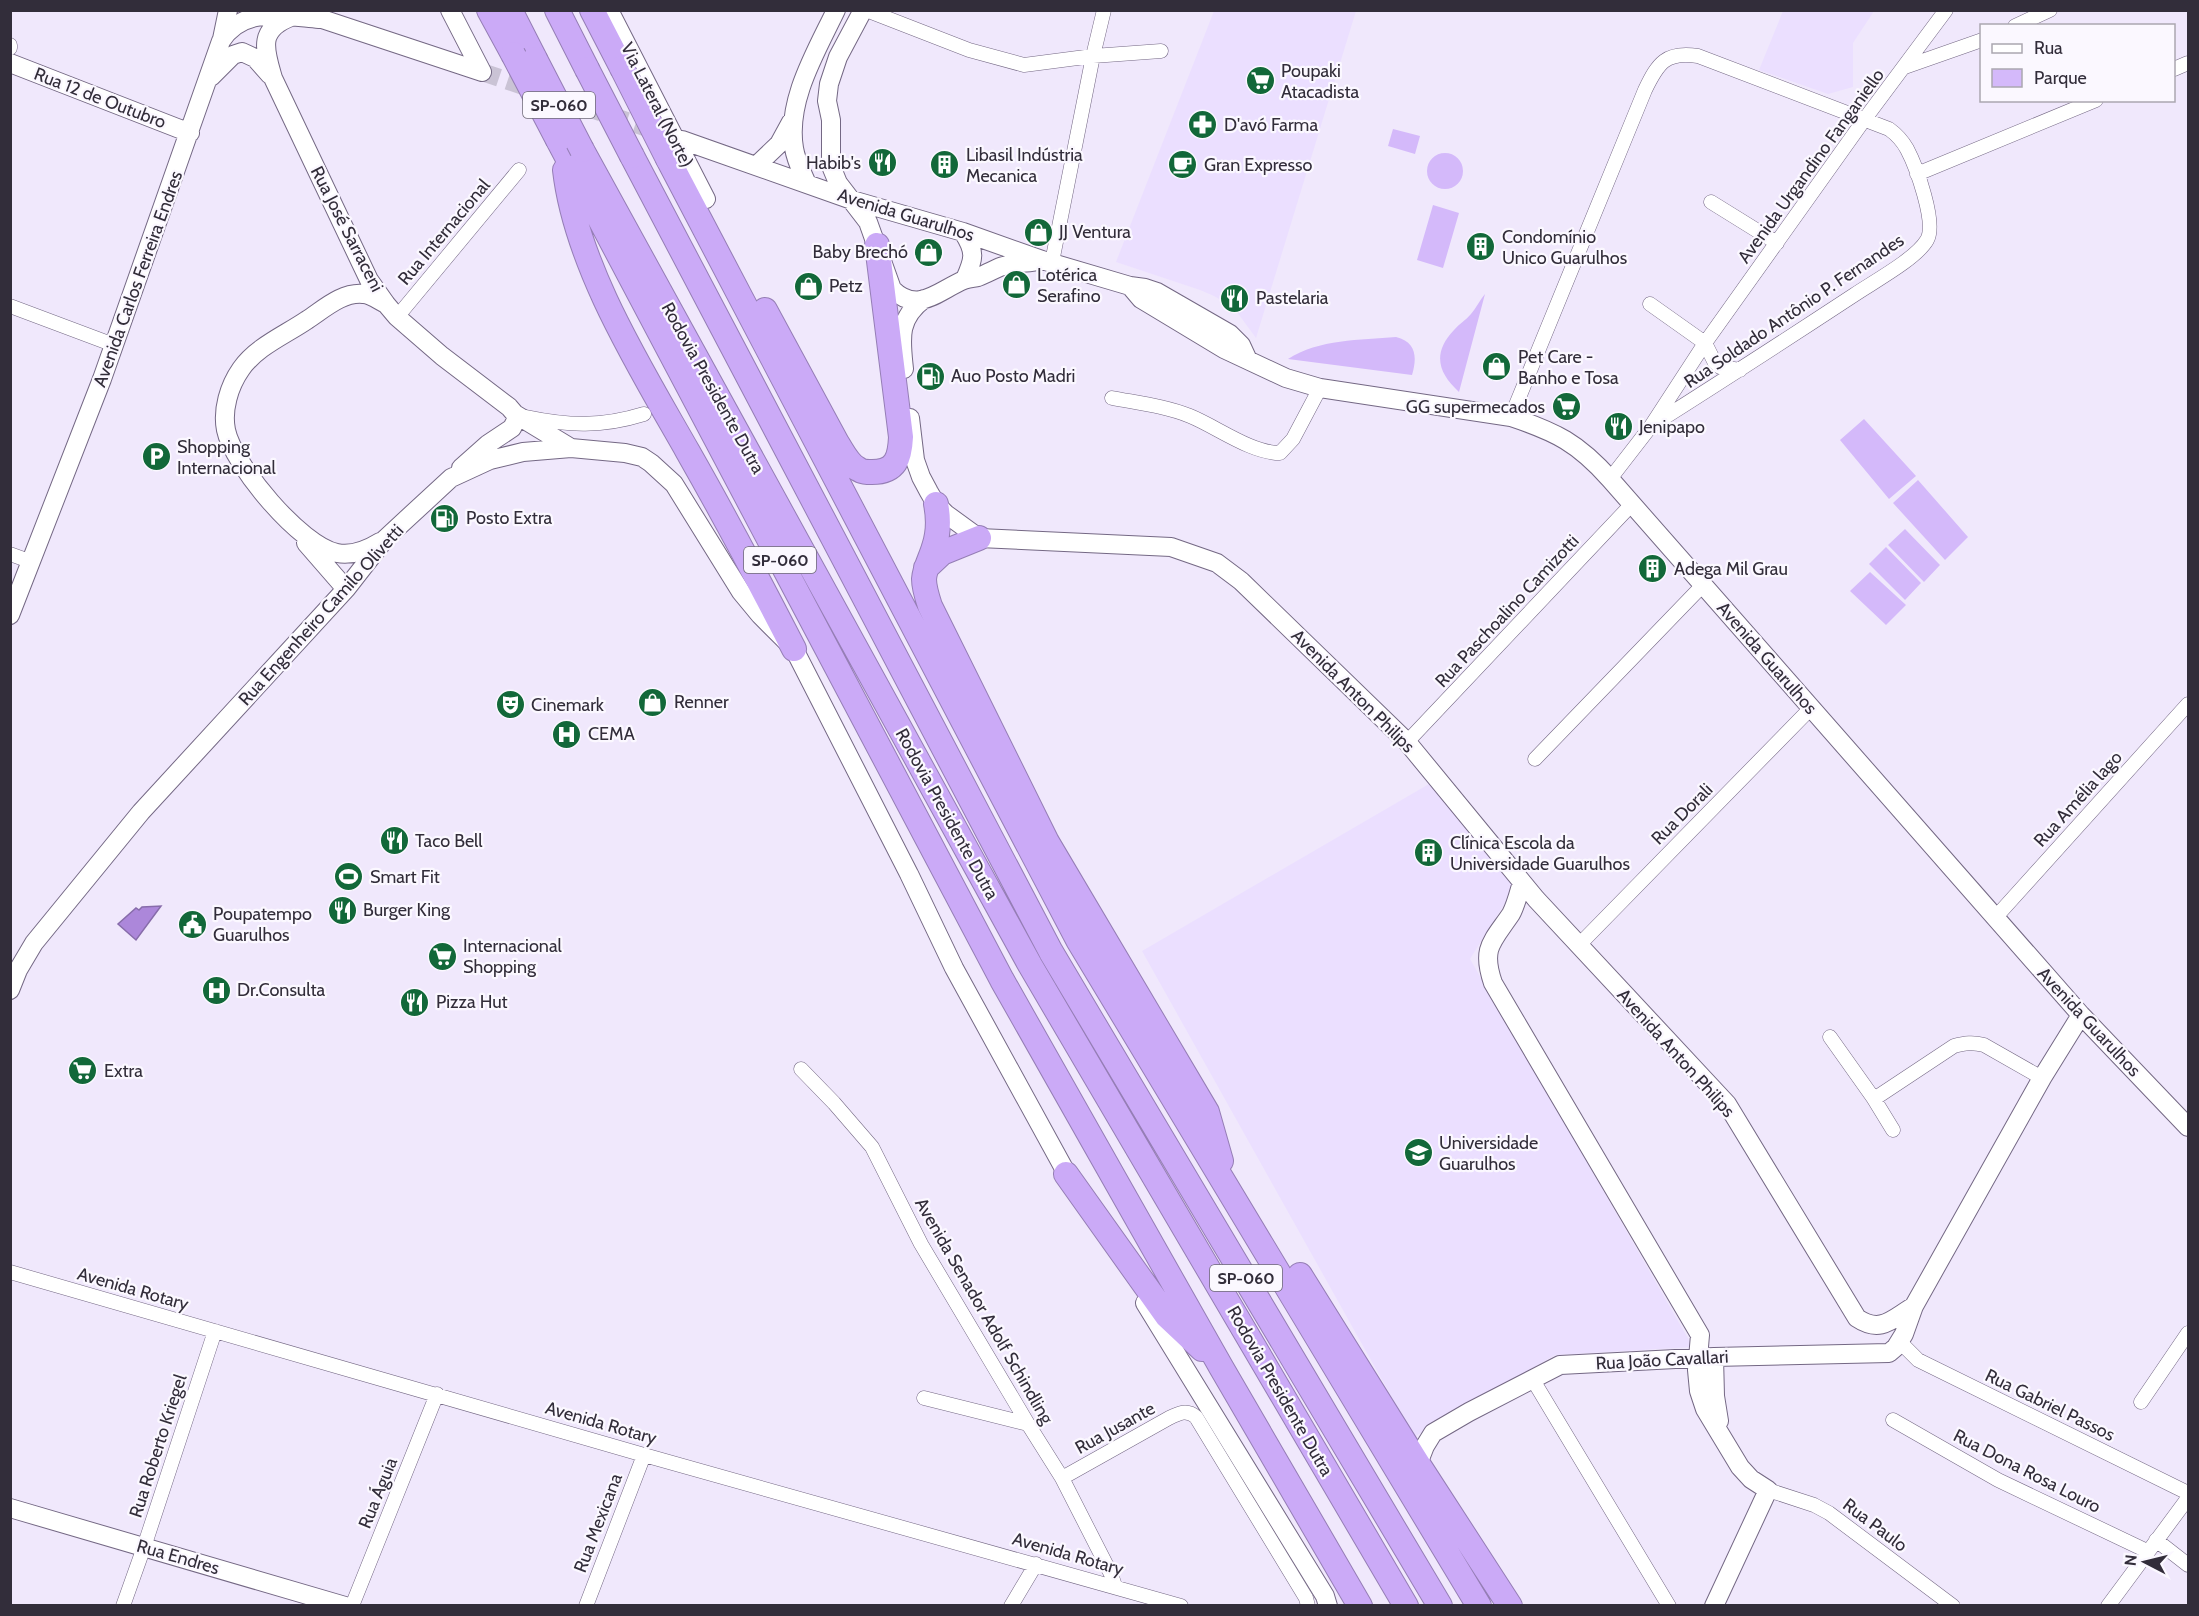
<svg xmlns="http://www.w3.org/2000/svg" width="2199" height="1616" viewBox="0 0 2199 1616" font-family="Cabin,sans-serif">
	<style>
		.built { fill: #ebdfff }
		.green { fill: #d4b9fa }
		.water { fill: #ac87da; stroke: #876caa; stroke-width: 1.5 }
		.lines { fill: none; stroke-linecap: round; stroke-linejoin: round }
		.secondary-tunnel { stroke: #cac3d5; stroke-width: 18; stroke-dasharray: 18 9; stroke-linecap: butt }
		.street-casing { stroke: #746884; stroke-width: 15 }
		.secondary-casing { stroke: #746884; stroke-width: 20 }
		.highway-casing { stroke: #957eb5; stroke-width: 26 }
		.street { stroke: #fff; stroke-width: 14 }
		.secondary { stroke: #fff; stroke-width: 18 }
		.highway { stroke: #cbaaf7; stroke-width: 24 }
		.highway-bridge-casing { stroke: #957eb5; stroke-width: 26; stroke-linecap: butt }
		.highway-bridge { stroke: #cbaaf7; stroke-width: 24 }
		.labels { text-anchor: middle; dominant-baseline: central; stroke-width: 4.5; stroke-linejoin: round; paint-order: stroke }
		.shield { fill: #fbf8ff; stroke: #6e6a75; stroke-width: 1.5 }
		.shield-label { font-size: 16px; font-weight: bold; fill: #322d3a }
		.poi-label { font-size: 18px; fill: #322d3a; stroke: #fbf8ff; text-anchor: start }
		.street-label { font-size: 18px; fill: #322d3a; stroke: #fbf8ff }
	</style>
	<rect width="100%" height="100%" fill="#f0e8fc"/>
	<path class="built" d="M1214,11H1356L1256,338L1234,308L1214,296L1200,290L1116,262Z
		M1783,11H1874L1853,43V87L1828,94L1759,70Z
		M1429,784L1515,887L1470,959L1693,1347L1555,1355L1414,1437L1142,951Z"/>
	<path class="green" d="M1393,129L1420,136L1415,154L1388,146Z
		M1427 171a18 18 0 1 1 36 0a18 18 0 1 1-36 0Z
		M1433,205L1459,213L1443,268L1417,260Z
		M1485,294L1459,392C1438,373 1432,353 1454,330C1459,324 1466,320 1471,314C1476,308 1480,300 1485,294Z
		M1396,337C1417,342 1417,358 1412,375L1288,359C1319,339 1360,340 1396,337Z
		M1864,419L1916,476L1889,499L1840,440Z
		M1918,480L1968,537L1945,560L1893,503Z
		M1905,529L1940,565L1924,582L1888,545Z
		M1886,547L1921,583L1905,600L1869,564Z
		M1870,572L1906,605L1886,625L1850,591Z"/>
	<path class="water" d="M161,906L136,940L118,924L136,908L139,910L142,907Z"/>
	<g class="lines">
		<path class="secondary-tunnel" d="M482,72L659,132"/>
		<defs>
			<path id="street" d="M866,10L969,50L1024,65L1093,56L1161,51
				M2015,26L2050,10
				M10,45V48
				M1905,67L1982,40
				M2174,69L2188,63
				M1917,174L2096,100
				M1711,202L1777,243
				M1052,262L1093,56L1104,10
				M1650,304L1705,343L1714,361L1720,367L1740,370
				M10,306L114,345
				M397,317L519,170
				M1112,398C1138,403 1165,406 1190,416C1217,427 1251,453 1280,453L1293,439L1320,388
				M526,417C569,426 602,427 644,414
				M1511,417L1645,90C1658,63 1666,51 1698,56L1889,129C1896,134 1902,140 1907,149C1916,166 1937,223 1927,240C1916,259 1873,282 1854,295C1787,339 1719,383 1651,426
				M1610,479L1651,426L1705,343L1864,120L1946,10
				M10,554L32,562
				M1407,742L1632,504
				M1535,759L1703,585
				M1995,918L2188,704
				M1578,946L1811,708
				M1830,1037L1874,1099L1954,1046C1965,1043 1973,1042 1984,1045L2042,1078
				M801,1069L834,1103L872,1147L921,1244L1028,1424L1062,1478L1111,1574L1115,1586
				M1874,1099L1893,1130
				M10,1272L644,1455L1181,1606
				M1900,1342L1918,1360L2188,1493
				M1533,1380L1669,1606
				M924,1398L1028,1424
				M2141,1402L2188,1333
				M1893,1420L1998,1480L2147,1551
				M1062,1478L1169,1418C1179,1413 1187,1409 1196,1417L1306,1598L1308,1606
				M1768,1490L1814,1505L1829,1513L1953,1606
				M2156,1540L2188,1565
				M123,1606L144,1547L215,1331
				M352,1606L437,1394
				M586,1606L644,1455
				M1011,1606L1036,1564
				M2108,1606L2188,1498"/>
			<path id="secondary" d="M450,10L482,72
				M609,10L706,199
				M863,10L838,57L829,84L827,101L831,120V166L838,183L868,222L892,289C918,315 939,290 964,280C969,278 974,278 978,277C986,274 993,270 1000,267C1012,263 1025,263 1038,261
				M310,15L482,72
				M291,17C257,30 265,50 273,78L369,280L386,304L397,317L442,356L509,407L515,414L571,448
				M222,39L228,10
				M10,63L190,133
				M211,77L233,55L242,52L255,58L270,75
				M682,140L852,200L963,232L1042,260L1130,286L1145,288L1157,292L1230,334L1241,345L1247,358
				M756,166L779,144L791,122
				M807,184C802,172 796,161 794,148C786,101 816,52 836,10
				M963,232C976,252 974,259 965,279
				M1130,286L1141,299L1151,305L1224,349L1286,378L1320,388L1511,417C1556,432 1578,443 1610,479L2081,1015L2188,1127
				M904,369C901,340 897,319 924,299
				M910,418L915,460L921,477L929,492L936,504L946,514L979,538L1171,547L1217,563L1241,581L1407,742L1536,899L1727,1104L1857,1318C1881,1334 1892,1319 1914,1306
				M461,468L488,444L512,428L516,420L515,414
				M380,542C367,550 352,556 337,553C301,546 233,465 226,430C222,410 229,386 241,369C256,347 285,335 307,320C324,309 342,292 363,294C370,294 378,300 384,303
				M306,543L346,589
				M10,615L102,379L221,41C243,6 284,16 319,19
				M1522,882C1519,892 1516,905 1511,914C1492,942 1481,948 1493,983L1700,1335L1697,1370L1699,1391L1705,1409L1740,1467L1751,1479L1768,1490L1714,1606
				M10,990L18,970L34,943L141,812L346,589L385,539L451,478L490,460L523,452L571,448L625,453L642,457L651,463L674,484L741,592L760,615L794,649L909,874L954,968L1073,1185
				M1145,1303L1325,1596L1328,1606
				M1714,1357L1715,1396L1719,1421
				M1418,1464L1425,1446L1433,1433L1469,1412L1560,1365L1714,1357L1889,1353L1896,1347L1904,1334L1914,1306L2042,1078L2081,1015
				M10,1508L345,1606"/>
			<path id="highway" d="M489,10L513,54
				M510,10L535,59
				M557,10L587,69
				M592,10L622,68
				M558,140L1002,980L1221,1367L1360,1606
				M582,150L1030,965L1406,1606
				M632,156L1051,952L1440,1606
				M668,159L1078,940L1479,1606
				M565,170C576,266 641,369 688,452C725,517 760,583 794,649
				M765,310L837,443C843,452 848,464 858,469C862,472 867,472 872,472C896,472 900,458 901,437L877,245
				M936,504C939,519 939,532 934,547C931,558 925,567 924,579C924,588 927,597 930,606L1047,842L1207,1112L1221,1161
				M926,568L942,553L979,538
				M1066,1174L1167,1316L1202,1349
				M1300,1275L1418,1464L1510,1606"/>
		</defs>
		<use href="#street" class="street-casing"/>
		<use href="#secondary" class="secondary-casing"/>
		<use href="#highway" class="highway-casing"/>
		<use href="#street" class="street"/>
		<use href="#secondary" class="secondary"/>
		<use href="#highway" class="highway"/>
		<defs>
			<path id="highway-bridge" d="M513,54L558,140
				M535,59L582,150
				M622,68L668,159
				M587,69L632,156"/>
		</defs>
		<use href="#highway-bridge" class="highway-bridge-casing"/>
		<use href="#highway-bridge" class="highway-bridge"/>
	</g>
	<defs>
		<symbol id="supermarket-disc" viewBox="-11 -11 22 22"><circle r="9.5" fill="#126839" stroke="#fbf8ff"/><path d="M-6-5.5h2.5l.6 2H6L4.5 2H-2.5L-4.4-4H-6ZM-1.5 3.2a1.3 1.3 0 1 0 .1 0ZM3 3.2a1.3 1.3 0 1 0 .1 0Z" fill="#fff"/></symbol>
		<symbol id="pharmacy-disc" viewBox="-11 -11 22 22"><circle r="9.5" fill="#126839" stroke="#fbf8ff"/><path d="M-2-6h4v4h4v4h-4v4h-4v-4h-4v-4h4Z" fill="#fff"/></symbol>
		<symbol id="restaurant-disc" viewBox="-11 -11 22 22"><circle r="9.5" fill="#126839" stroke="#fbf8ff"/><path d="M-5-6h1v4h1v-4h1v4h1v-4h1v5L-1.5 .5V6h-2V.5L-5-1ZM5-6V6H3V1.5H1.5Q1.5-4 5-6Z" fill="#fff"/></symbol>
		<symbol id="building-disc" viewBox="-11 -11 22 22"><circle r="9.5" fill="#126839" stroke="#fbf8ff"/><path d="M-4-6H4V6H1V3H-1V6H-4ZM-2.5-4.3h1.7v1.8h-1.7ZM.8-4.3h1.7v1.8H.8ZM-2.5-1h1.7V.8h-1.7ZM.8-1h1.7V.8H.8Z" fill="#fff"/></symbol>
		<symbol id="cafe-disc" viewBox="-11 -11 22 22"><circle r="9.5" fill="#126839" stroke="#fbf8ff"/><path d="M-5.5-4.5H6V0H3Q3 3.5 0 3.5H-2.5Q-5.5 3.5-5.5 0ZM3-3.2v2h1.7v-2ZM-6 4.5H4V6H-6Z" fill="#fff"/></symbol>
		<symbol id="shop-disc" viewBox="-11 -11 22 22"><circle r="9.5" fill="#126839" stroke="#fbf8ff"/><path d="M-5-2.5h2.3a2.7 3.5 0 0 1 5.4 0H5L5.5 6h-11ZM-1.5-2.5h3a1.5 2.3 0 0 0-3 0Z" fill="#fff"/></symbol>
		<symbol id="fuel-disc" viewBox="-11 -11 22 22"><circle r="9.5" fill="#126839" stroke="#fbf8ff"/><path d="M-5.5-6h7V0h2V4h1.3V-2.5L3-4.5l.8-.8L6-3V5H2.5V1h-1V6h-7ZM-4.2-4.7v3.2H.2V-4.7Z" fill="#fff"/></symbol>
		<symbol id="parking-disc" viewBox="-11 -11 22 22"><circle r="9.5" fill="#126839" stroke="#fbf8ff"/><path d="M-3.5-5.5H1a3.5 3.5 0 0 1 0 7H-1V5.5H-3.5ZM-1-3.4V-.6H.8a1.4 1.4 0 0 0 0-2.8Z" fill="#fff"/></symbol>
		<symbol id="theatre-disc" viewBox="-11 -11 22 22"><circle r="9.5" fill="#126839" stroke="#fbf8ff"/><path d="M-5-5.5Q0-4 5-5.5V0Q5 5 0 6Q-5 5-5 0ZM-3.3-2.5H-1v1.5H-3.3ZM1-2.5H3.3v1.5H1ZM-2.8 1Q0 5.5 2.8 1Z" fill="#fff"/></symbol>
		<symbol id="hospital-disc" viewBox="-11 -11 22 22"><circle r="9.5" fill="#126839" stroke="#fbf8ff"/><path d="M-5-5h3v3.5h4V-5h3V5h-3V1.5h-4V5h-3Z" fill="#fff"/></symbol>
		<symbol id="stadium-disc" viewBox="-11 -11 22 22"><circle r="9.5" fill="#126839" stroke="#fbf8ff"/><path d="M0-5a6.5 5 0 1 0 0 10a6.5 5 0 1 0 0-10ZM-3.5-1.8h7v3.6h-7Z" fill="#fff"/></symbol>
		<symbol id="civic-disc" viewBox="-11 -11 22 22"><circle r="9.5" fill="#126839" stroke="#fbf8ff"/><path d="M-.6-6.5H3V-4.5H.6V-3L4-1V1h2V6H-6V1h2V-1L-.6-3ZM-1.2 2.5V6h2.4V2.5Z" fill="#fff"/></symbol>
		<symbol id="university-disc" viewBox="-11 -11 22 22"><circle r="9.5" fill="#126839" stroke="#fbf8ff"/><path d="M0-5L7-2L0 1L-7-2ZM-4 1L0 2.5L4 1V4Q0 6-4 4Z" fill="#fff"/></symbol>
	</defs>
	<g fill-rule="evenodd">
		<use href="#supermarket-disc" x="1244" y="64" width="33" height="33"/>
		<use href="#pharmacy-disc" x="1186" y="108" width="33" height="33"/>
		<use href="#restaurant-disc" x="866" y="146" width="33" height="33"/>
		<use href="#building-disc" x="928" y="148" width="33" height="33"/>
		<use href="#cafe-disc" x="1166" y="148" width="33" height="33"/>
		<use href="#shop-disc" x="1022" y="216" width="33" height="33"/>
		<use href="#building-disc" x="1464" y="230" width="33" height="33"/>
		<use href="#shop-disc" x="912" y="236" width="33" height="33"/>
		<use href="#shop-disc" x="1000" y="268" width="33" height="33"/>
		<use href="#shop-disc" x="792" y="270" width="33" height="33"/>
		<use href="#restaurant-disc" x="1218" y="282" width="33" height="33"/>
		<use href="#shop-disc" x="1480" y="350" width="33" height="33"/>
		<use href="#fuel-disc" x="914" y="360" width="33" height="33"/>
		<use href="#supermarket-disc" x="1550" y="390" width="33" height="33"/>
		<use href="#restaurant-disc" x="1602" y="410" width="33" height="33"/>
		<use href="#parking-disc" x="140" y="440" width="33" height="33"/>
		<use href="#fuel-disc" x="428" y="502" width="33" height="33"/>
		<use href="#building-disc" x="1636" y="552" width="33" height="33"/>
		<use href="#shop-disc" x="636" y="686" width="33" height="33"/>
		<use href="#theatre-disc" x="494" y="688" width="33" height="33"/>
		<use href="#hospital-disc" x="550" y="718" width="33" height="33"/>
		<use href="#restaurant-disc" x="378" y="824" width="33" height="33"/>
		<use href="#building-disc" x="1412" y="836" width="33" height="33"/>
		<use href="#stadium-disc" x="332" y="860" width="33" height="33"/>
		<use href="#restaurant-disc" x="326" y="894" width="33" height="33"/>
		<use href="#civic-disc" x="176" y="908" width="33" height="33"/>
		<use href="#supermarket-disc" x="426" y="940" width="33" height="33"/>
		<use href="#hospital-disc" x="200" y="974" width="33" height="33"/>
		<use href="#restaurant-disc" x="398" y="986" width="33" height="33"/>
		<use href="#supermarket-disc" x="66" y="1054" width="33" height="33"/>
		<use href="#university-disc" x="1402" y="1136" width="33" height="33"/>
	</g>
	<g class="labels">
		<g class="shield">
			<rect x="523" y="92" width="72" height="26" rx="4.5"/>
			<rect x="744" y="547" width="72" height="26" rx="4.5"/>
			<rect x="1210" y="1265" width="72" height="26" rx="4.5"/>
		</g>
		<g class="shield-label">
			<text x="559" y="105">SP-060</text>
			<text x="780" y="560">SP-060</text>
			<text x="1246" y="1278">SP-060</text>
		</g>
		<g class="poi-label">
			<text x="1281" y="71">Poupaki<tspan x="1281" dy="21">Atacadista</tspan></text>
			<text x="1224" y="125">D'avó Farma</text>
			<text x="966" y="155">Libasil Indústria<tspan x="966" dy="21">Mecanica</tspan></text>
			<text x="861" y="163" text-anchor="end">Habib's</text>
			<text x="1204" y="165">Gran Expresso</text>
			<text x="1059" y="232">JJ Ventura</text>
			<text x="1502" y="237">Condomínio<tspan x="1502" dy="21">Unico Guarulhos</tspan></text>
			<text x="908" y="252" text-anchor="end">Baby Brechó</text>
			<text x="1037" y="275">Lotérica<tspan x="1037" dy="21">Serafino</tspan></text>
			<text x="829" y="286">Petz</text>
			<text x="1256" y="298">Pastelaria</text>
			<text x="1518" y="357">Pet Care -<tspan x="1518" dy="21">Banho e Tosa</tspan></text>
			<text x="951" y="376">Auo Posto Madri</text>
			<text x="1545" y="407" text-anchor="end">GG supermecados</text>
			<text x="1639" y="427">Jenipapo</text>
			<text x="177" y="447">Shopping<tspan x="177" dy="21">Internacional</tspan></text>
			<text x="466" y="518">Posto Extra</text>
			<text x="1674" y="569">Adega Mil Grau</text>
			<text x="674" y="702">Renner</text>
			<text x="531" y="705">Cinemark</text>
			<text x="588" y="734">CEMA</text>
			<text x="415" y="841">Taco Bell</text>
			<text x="1450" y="843">Clínica Escola da<tspan x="1450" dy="21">Universidade Guarulhos</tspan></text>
			<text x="370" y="877">Smart Fit</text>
			<text x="363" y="910">Burger King</text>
			<text x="213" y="914">Poupatempo<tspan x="213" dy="21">Guarulhos</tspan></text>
			<text x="463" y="946">Internacional<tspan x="463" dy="21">Shopping</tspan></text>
			<text x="237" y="990">Dr.Consulta</text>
			<text x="436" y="1002">Pizza Hut</text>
			<text x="104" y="1071">Extra</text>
			<text x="1439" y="1143">Universidade<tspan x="1439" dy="21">Guarulhos</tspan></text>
		</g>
		<g class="street-label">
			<text transform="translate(100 98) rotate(21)">Rua 12 de Outubro</text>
			<text transform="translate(657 105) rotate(63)">Via Lateral (Norte)</text>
			<text transform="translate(1811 166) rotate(-54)">Avenida Urgandino Fanganiello</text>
			<text transform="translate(906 215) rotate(17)">Avenida Guarulhos</text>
			<text transform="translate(347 229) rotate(63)">Rua José Sarraceni</text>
			<text transform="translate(444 232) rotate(-50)">Rua Internacional</text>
			<text transform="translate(138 279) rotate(-70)">Avenida Carlos Ferreira Endres</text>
			<text transform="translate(1794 311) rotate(-34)">Rua Soldado Antônio P. Fernandes</text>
			<text transform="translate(713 388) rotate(61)">Rodovia Presidente Dutra</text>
			<text transform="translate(1507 611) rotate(-47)">Rua Paschoalino Camizotti</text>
			<text transform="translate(321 615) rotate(-48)">Rua Engenheiro Camilo Olivetti</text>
			<text transform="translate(1767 658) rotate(49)">Avenida Guarulhos</text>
			<text transform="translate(1353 691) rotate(45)">Avenida Anton Philips</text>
			<text transform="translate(2078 799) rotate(-48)">Rua Amélia lago</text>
			<text transform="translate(947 814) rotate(61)">Rodovia Presidente Dutra</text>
			<text transform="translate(1682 814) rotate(-45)">Rua Dorali</text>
			<text transform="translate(2089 1022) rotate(47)">Avenida Guarulhos</text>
			<text transform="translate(1676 1053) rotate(48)">Avenida Anton Philips</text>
			<text transform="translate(133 1289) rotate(16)">Avenida Rotary</text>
			<text transform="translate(984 1311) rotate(60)">Avenida Senador Adolf Schindling</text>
			<text transform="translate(1662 1360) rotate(-3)">Rua João Cavallari</text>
			<text transform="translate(1280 1391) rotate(60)">Rodovia Presidente Dutra</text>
			<text transform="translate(2050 1405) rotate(26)">Rua Gabriel Passos</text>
			<text transform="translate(601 1423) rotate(16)">Avenida Rotary</text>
			<text transform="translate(1115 1428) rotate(-29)">Rua Jusante</text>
			<text transform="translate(158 1446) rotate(-72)">Rua Roberto Kriegel</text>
			<text transform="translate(2027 1471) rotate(27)">Rua Dona Rosa Louro</text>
			<text transform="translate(378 1493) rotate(-68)">Rua Águia</text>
			<text transform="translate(598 1523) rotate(-69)">Rua Mexicana</text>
			<text transform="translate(1875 1525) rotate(37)">Rua Paulo</text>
			<text transform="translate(1068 1554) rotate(16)">Avenida Rotary</text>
			<text transform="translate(178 1557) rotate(16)">Rua Endres</text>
		</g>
	</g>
	<rect width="2199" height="1616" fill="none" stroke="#322d3a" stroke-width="24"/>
	<rect x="1980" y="24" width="195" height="78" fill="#fbf8ff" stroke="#aba7b0" stroke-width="1.5"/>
	<rect x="1992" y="44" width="30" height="9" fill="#ffffff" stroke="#aba7b0" stroke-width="1.5"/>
	<text x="2034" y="54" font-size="18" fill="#322d3a">Rua</text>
	<rect x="1992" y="69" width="30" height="18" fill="#d4b9fa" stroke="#aba7b0" stroke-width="1.5"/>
	<text x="2034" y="84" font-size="18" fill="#322d3a">Parque</text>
	<g transform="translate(2145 1562) rotate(277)" stroke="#fbf8ff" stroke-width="4.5" paint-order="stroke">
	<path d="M0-4.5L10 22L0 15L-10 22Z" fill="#322d3a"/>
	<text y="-9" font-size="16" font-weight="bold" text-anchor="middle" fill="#322d3a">N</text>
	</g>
</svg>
